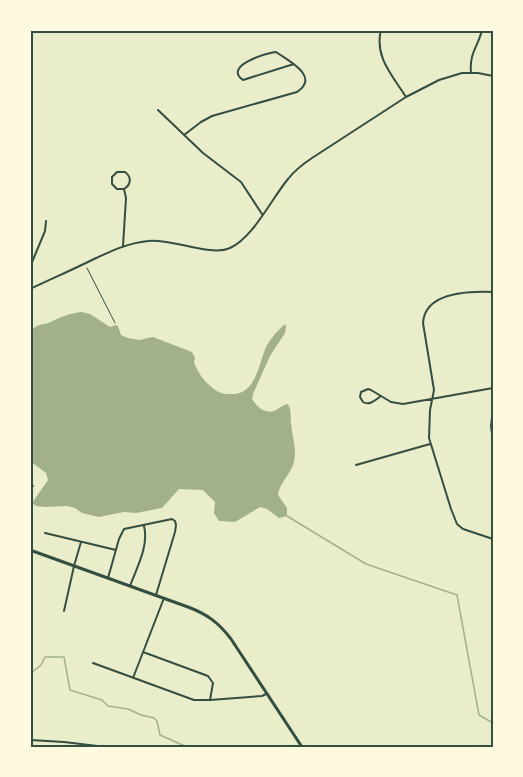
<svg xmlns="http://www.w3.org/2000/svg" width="523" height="777" viewBox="0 0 523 777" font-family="Cabin,sans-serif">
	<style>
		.water { fill: #a3b18a }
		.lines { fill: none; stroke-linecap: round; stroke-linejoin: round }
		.stream { stroke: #a3b18a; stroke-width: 1.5 }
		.path { stroke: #344e41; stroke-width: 1 }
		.minor { stroke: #344e41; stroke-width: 2 }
		.tertiary { stroke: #344e41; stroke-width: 2 }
		.primary { stroke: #344e41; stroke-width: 3 }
		.neatline { fill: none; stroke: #344e41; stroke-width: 2 }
	</style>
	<rect width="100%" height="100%" fill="#e9edc9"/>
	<path class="water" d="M82,312L90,314L110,327L116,325L118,326L121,335L128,338L139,340L153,337L192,352L195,358L194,362C198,374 206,384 217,391C223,395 228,394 235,394C257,392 259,361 267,345C272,337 278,330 285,324L286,327L285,333L270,356L253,394L252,399C256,406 264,414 274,411C279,409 281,405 288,404C292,411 290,416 291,423C292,437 298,451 293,465C289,476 279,484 278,495L287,508V516L279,518L267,509L260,507L235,522L219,521L214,513L215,502L203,490L179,489L162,508L136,513L124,512L99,517L82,513L75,508L67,506L45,507L36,506L32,503L48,480L46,473L30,461V338C31,333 31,332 34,328C38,324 43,325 48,323C60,318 69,313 82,312Z"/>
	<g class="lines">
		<path class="stream" d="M30,505L32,503
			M287,516L366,564L457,595L479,715L493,723
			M30,674L41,665L45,657H64L70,690L102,700L108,706L128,709L141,715L154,718L157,721L160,735L187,747"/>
		<path class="path" d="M87,268L115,323"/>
		<path class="minor" d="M381,30C374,57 393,76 406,97
			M471,73C469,53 478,47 482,30
			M158,110L203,153L241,182L262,214
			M184,135L201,122L212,116L297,92C319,77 292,63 279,54L276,52C266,53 223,66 243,80L294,64
			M123,246L126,198L124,189C131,185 132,177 125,172H117L112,177V184L117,189H124
			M30,267L45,231L46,221
			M493,292C469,291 425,292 423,323L434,390L430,410L429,438L451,509L457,524L463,529L493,539
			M381,396C375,400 370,406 363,402L360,397L361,392L368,389L371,390L391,402L403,404L493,388
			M493,408L491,426L493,442
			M356,465L430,444
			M30,487L33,486
			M45,533L116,550
			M108,578L119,539L124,529L172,519L175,521L176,525L175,532L156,595
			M130,586C137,567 149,546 144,526
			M64,611L74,566L81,542
			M143,652L208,676L213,683L210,700
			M93,663L194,700H210L262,696L266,694
			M133,678L164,598"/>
		<path class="tertiary" d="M30,289C51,279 72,270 92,260C111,251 128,243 148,241C172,238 210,257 230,248C253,238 272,198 288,179C295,170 303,164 312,158L406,97L439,80L462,73H478L493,76
			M30,740L64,742L106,747"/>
		<path class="primary" d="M30,550L188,607C207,614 219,623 231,639L302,747"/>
	</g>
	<rect width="523" height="777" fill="none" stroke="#fefae0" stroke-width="63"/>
	<rect x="32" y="32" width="460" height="714" class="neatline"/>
</svg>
